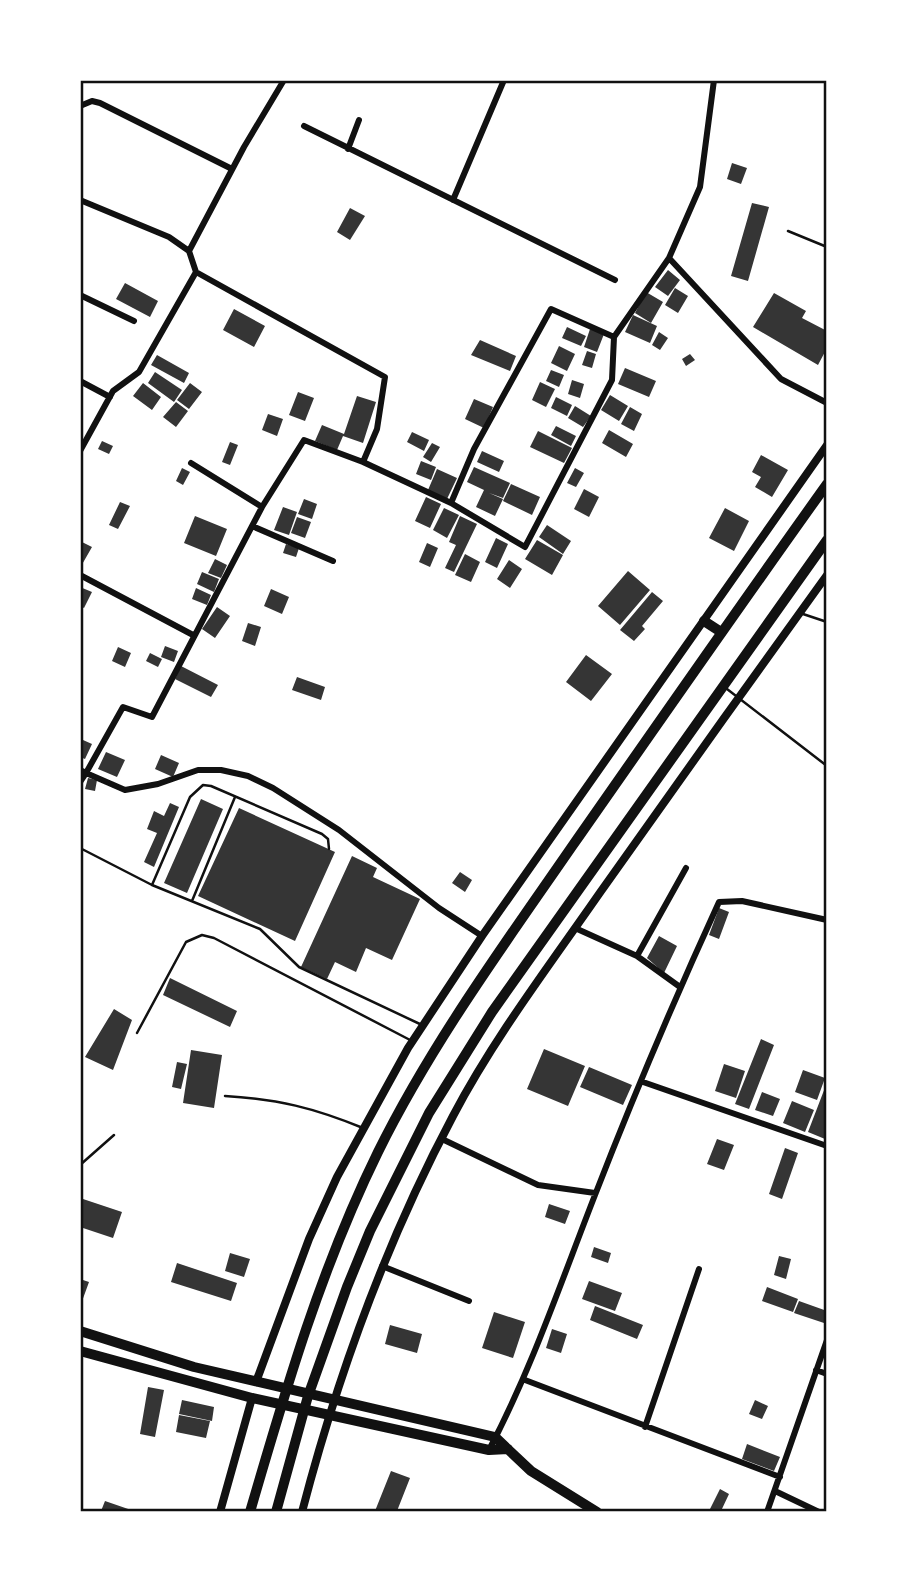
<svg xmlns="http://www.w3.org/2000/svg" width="907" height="1592" viewBox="0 0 907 1592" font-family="Commissioner,sans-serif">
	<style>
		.building { fill: #353535 }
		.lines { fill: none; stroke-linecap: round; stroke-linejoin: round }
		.service { stroke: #111; stroke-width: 2.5 }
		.minor { stroke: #111; stroke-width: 6 }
		.tertiary { stroke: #111; stroke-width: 8 }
		.primary { stroke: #111; stroke-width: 10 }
		.trunk { stroke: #111; stroke-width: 10 }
		.neatline { fill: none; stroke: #111; stroke-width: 2.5 }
	</style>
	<rect width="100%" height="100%" fill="#fff"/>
	<path class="building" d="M732,163L747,168L741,184L727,179Z
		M752,203L769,207L748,281L731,276Z
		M350,208L365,216L350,240L337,232Z
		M668,270L680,280L668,296L655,287Z
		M125,283L158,301L150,317L116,299Z
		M675,288L688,296L678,313L665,305Z
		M646,292L663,302L651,323L635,313Z
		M774,293L806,311L802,318L827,331V348L818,365L753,327Z
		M234,309L265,326L254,347L223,330Z
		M633,315L657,326L650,343L625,332Z
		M567,327L586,336L581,346L562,338Z
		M590,329L604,334L597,352L584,347Z
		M659,332L668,338L660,350L652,345Z
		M480,340L516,356L510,371L471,355Z
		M559,346L575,354L567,371L551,363Z
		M587,351L596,354L592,368L582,365Z
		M690,354L695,360L686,366L682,359Z
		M157,355L189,373L184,383L151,365Z
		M625,368L656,381L649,397L618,384Z
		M551,370L564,375L559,387L546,381Z
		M155,372L182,390L174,402L148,383Z
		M572,380L584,384L580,398L568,394Z
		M540,382L555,389L546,407L532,400Z
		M143,383L161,397L152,410L133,396Z
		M190,383L202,392L189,409L177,400Z
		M298,392L314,398L305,421L289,415Z
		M610,395L628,406L619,421L601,410Z
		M357,396L376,402L363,443L343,436L337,450L315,441L322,425L344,434Z
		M556,397L572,405L567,416L551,408Z
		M474,399L493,407L484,428L465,419Z
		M176,402L188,411L176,427L163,417Z
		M575,406L591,416L583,427L568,418Z
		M630,407L642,414L634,431L621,424Z
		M268,414L283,419L277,436L262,430Z
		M556,426L576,436L571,446L551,435Z
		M609,430L633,444L626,457L602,443Z
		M538,431L572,448L564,463L530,447Z
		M412,432L429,440L424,451L407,442Z
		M102,441L113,446L109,454L98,449Z
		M230,442L238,445L230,465L222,462Z
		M432,443L440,447L431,462L423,457Z
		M482,451L504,461L499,472L477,462Z
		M761,455L788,470L772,497L755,487L761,477L752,472Z
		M421,461L436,467L431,480L416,474Z
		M474,467L510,483L503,498L489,493L503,499L495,516L476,507L484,490L467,482Z
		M182,468L190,472L183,485L176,481Z
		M575,468L584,473L576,487L567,483Z
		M437,469L457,478L447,499L428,490Z
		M511,484L540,497L532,515L503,501Z
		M584,489L599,497L589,517L574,509Z
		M426,497L441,504L430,528L415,521Z
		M304,499L317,504L312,519L298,514Z
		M120,502L130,506L118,529L109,525Z
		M283,507L297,512L289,535L274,530Z
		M444,508L459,515L447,538L433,530Z
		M725,508L749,521L734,551L709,538Z
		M195,516L227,529L216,556L184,543Z
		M460,516L477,524L454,572L445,568L456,545L449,542Z
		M297,517L311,522L305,538L291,533Z
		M547,525L571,541L563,554L539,537Z
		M496,538L508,544L497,568L485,562Z
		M537,540L563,555L552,575L525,559Z
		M80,541L92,547L80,568Z
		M427,543L438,548L430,567L419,562Z
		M286,544L299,548L296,557L283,553Z
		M465,554L480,562L471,582L455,575Z
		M215,559L227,565L221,578L208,573Z
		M509,560L522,569L510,588L497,579Z
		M628,571L650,590L620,625L598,606Z
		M202,572L219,579L214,592L197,584Z
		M80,587L92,592L84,608L80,606Z
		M196,588L211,595L207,605L192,599Z
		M271,589L289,597L282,614L264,606Z
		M652,592L663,601L642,626L645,629L634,641L620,630Z
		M217,607L230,616L215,638L202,629Z
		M248,623L261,627L255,646L242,641Z
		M165,646L178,651L174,662L161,657Z
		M118,647L131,653L125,667L112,661Z
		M150,653L162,659L158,667L146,661Z
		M586,655L612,674L591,701L566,682Z
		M181,666L218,685L211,697L175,679Z
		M297,677L325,687L321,700L292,690Z
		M83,740L92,744L85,759L80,757Z
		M106,752L125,760L117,777L98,769Z
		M161,755L179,763L173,777L155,769Z
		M88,778L97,780L95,791L85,789Z
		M201,799L223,809L187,893L164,883Z
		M170,803L179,807L154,867L144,862L157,833L147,829L154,811L164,816Z
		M239,808L335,852L295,941L198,896Z
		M352,856L377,868L373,877L420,899L392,960L366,948L356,972L335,962L327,979L301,967Z
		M460,872L472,880L465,892L452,883Z
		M719,908L729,912L719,939L709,935Z
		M659,936L677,946L664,973L647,958Z
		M170,978L237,1011L230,1027L163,995Z
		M114,1009L132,1020L113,1070L85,1057Z
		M761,1039L774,1045L749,1109L735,1104Z
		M544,1049L585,1066L568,1106L527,1089Z
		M191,1050L222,1055L214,1108L183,1103Z
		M177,1062L187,1064L181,1089L172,1087Z
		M724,1064L745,1071L736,1098L715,1091Z
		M589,1067L632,1085L623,1105L580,1087Z
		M803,1070L825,1078L817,1100L795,1092Z
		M826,1085L827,1134L825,1139L808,1132Z
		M762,1092L780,1099L773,1116L755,1110Z
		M792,1101L814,1110L805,1132L783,1123Z
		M717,1139L734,1145L724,1170L707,1164Z
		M785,1148L798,1153L782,1199L769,1194Z
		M80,1198L122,1212L113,1238L80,1227Z
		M549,1204L570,1211L565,1224L545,1217Z
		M594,1247L611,1253L608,1263L591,1257Z
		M230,1253L250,1259L244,1277L225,1271Z
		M779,1256L791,1259L786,1279L774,1275Z
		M177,1263L237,1283L231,1301L171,1282Z
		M80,1279L89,1282L81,1304H80Z
		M589,1281L622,1293L615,1311L582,1299Z
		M767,1287L798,1299L793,1312L762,1301Z
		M799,1301L827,1311V1324L794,1313Z
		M595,1306L643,1325L637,1339L590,1320Z
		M494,1312L525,1322L513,1358L482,1348Z
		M390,1325L422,1334L417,1353L385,1344Z
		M552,1329L567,1334L561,1353L546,1348Z
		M148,1387L164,1390L155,1437L140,1434Z
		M182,1400L214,1407L212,1421L179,1414Z
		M755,1400L768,1406L762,1419L749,1414Z
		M179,1415L210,1421L206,1438L176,1432Z
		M747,1444L780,1457L774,1471L742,1459Z
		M391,1471L410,1478L397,1511H375Z
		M720,1489L729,1494L721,1511H709Z
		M105,1501L134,1511H101Z"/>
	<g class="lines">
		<path class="service" d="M788,231L827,247
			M803,614L827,622
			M727,689L827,766
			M80,848L152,885L260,929L299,967L422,1025
			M152,885L190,797L203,785L211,786L322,834L328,839L329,849
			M192,901L235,797
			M137,1033L186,942L202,935L214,938L412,1041
			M225,1096C278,1099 314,1108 363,1128
			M80,1165L114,1135"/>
		<path class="minor" d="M80,106L92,101L100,103L232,169
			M304,126L615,280
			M348,149L359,120
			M80,200L169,237L189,251L196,272
			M453,200L504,80
			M189,251L244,147L284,80
			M669,258L700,187L714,80
			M80,295L134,321
			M80,381L110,397
			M80,451L113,391L139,372L196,272L385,377L377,429L363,462
			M191,463L262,507
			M451,503L525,547L612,380L614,337
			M252,526L333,561
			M80,575L193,635
			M80,770L86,773L123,707L152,717L262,507L304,440L363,462L451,503L474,449L551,309L614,337L669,258L781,379L827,403
			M80,782L86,773L125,790L158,784L198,770H221L248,776L273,788L339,830L439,908L482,936
			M575,928L637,956L680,987
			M637,956L686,868
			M643,1082L827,1146
			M442,1139L538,1185L595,1193
			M382,1266L469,1301
			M816,1370L827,1374
			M525,1380L780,1477
			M645,1427L699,1269
			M489,1450C532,1368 561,1282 595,1195C633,1097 675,998 719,902L742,901L827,920
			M775,1491L819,1512
			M767,1512L827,1340"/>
		<path class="tertiary" d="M256,1382L309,1239L337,1177L408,1048L482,936L827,445
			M220,1512L252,1398
			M302,1512C338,1374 386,1242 453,1116C494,1038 549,966 599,894C675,787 750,681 827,575"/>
		<path class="primary" d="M80,1331L194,1367L495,1437L531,1471L597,1512
			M80,1351L252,1398L489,1450L508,1449"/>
		<path class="trunk" d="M704,621L721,632
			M250,1512C286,1388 321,1268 378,1152C432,1043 504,945 573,845C657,725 741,604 827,484
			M276,1512L308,1396L347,1287L370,1231L429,1113L492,1012L827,540"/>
	</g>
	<rect width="907" height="1592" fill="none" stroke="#ffffff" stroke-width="164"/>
	<rect x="82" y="82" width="743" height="1428" class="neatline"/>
</svg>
